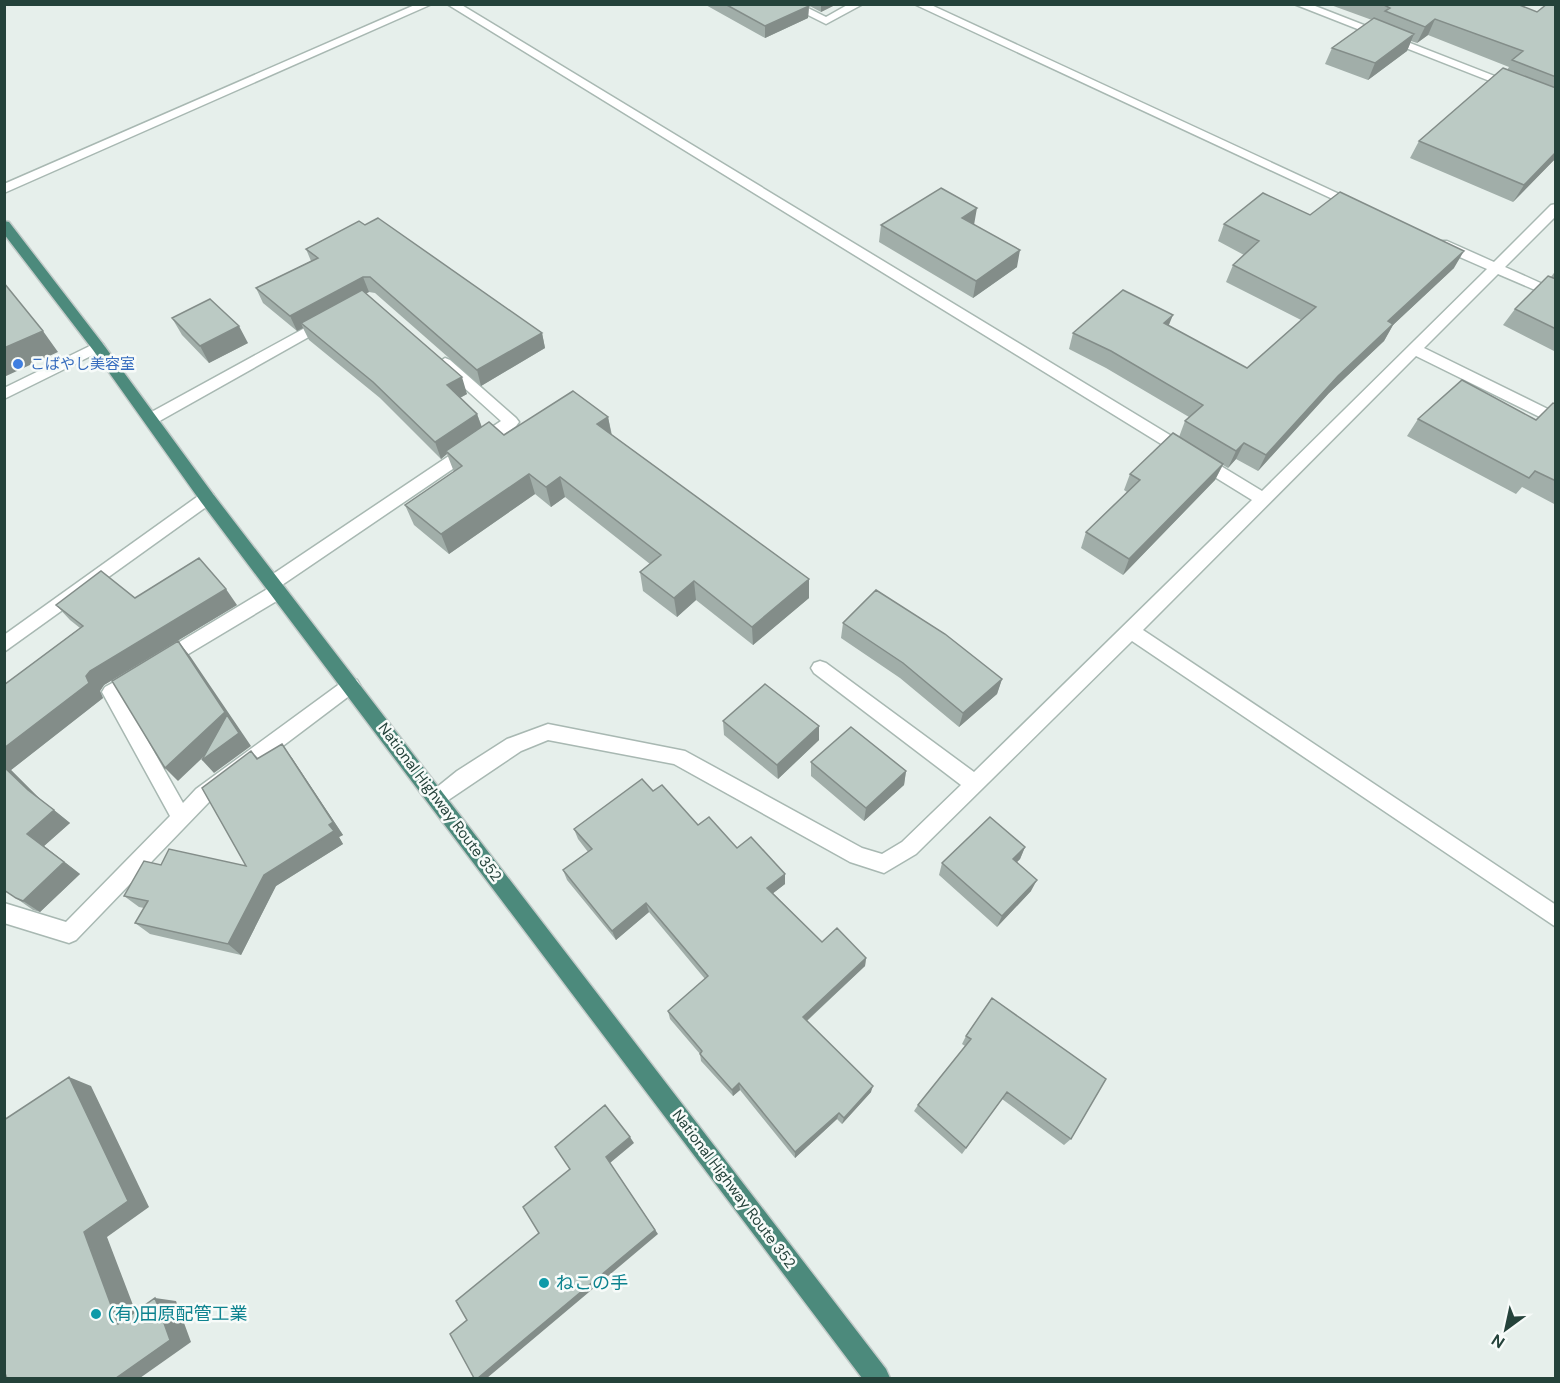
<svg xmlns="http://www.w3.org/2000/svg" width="1560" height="1383" viewBox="0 0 1560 1383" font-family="'DM Sans','Noto Sans JP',sans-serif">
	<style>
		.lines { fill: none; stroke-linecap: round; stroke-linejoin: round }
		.minor-casing { stroke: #a8b8b2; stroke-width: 3 }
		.tertiary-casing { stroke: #a8b8b2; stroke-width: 3 }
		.trunk-casing { stroke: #c2cac8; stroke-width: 3 }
		.minor { fill: #fff; fill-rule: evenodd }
		.tertiary { fill: #fff; fill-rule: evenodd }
		.trunk { fill: #4c8a7c; fill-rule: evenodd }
		.wall { fill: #a1aea9 }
		.shaded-wall { fill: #838d89 }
		.building { fill: #bbcac4; stroke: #838d89; stroke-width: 1.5 }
		.shop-dot { fill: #3f7fe0; stroke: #f7fbf9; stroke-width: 2 }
		.culture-dot { fill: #0f9aa8; stroke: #f7fbf9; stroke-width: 2 }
		.labels { text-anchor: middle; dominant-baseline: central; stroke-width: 5; stroke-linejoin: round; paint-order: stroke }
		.shop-label { font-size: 15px; fill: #366cbe; stroke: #f7fbf9; text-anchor: start }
		.street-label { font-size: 15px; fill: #24423a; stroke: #f7fbf9 }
		.near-culture-label { font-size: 18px; fill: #0d838f; stroke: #f7fbf9; text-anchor: start }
	</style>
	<rect width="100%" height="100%" fill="#e6efeb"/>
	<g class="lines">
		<defs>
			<path id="minor" d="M417,4H432L4,193V184Z
				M447,4H460L1262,491L1487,269L1437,247L1435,244L1437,241H1447L1494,262L1551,205L1556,204V216L1505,267L1556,290V299L1498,274L1424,348L1556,413V425L1416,356L1143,630L1556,905V927L1132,641L916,854L884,873L850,862L674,764L548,740L521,751L438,807L431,804L428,798L431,792L457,771L507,739L548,724L685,751L862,848L882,854L902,842L961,785L814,673L811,668L814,663L820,661L826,663L974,772L1252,500Z
				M786,4H800L826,17L849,4H863L826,24Z
				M914,4H929L1363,205L1362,208H1352Z
				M1294,4H1310L1556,100V107Z
				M325,317L330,319L332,322L330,325L156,423L151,424L143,419L146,415Z
				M98,342L103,344L105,347L103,350L4,399V388Z
				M445,358L450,360L516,418L519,422L516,426L282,585L287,591L285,596L170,665L164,667L158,665L155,660L158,655L269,588L265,583L267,578L501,421L440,366L438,363Z
				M138,669L144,671L147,676L144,681L122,695L183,803L196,789L345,680L351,678L357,680L360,685L357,690L210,801L76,940L69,943L4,923V903L66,922L170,816L102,692L105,687Z"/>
			<path id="tertiary" d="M207,492L213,494L215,498L213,502L4,652V635L201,494Z"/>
			<path id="trunk" d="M4,221L9,222L103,344L213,494L886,1369L890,1378H862L201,502L93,350L4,234Z"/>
		</defs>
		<use href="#minor" class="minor-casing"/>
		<use href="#tertiary" class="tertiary-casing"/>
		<use href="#trunk" class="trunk-casing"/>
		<use href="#minor" class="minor"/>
		<use href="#tertiary" class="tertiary"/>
		<use href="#trunk" class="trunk"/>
	</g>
	<path class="wall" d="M704,4H805L809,6L808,18L765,38Z
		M806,4H837L821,12Z
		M1328,4H1517L1537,12L1556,4V158L1513,202L1410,158L1419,141L1507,70L1509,67L1428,35L1417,43L1411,41L1407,51L1368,80L1325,64L1332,48L1372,20Z
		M1310,215L1454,268L1393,325L1384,341L1329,393L1258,471L1236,459L1228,468L1223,465L1215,480L1123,575L1081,548L1086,532L1127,492L1124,490L1130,474L1179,437L1185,421L1189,417L1106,368L1069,349L1073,333L1169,326L1247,368L1301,320L1226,282L1233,265L1244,255L1218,241L1224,224Z
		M881,225H974L1017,267L973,298L879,242Z
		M306,249L542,333L545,348L481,386L375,293L369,292L366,293L467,394L460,398L477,414L482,427L504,435L608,417L612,435L809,579V598L753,645L696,600L677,617L643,591L640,572L650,564L565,497L551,507L535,494L449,554L414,525L405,505L454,472L447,454L441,459L380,398L309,340L303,328L297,331L263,303L256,288L311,261Z
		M1556,270V352L1503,325L1515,309L1551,277Z
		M172,318L248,343L209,363L182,335Z
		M1556,404V505L1522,487L1516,494L1407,436L1418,419L1536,420Z
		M135,598L237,605L104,685L100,691L103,698L11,770L40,799L70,823L44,846L80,874L40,912L33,910L6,891L4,685L80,628L70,620L56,605Z
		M843,623L1002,679L997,694L959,727L900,678L841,638Z
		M723,721L819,726V740L778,779L724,735Z
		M251,751L258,758H292L343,835L339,837L343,844L276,886L241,955L150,934L135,923L144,908L139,907L124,896L161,865L246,866Z
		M811,762L906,771L904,785L864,821L811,776Z
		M653,791L698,825L737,848L785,874V884L773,893L822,942L866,958L865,966L807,1021L871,1092L842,1124L837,1119L795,1158L740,1090L733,1096L701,1061L700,1054L670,1019L668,1011L705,979L649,912L616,940L567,880L563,870L588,852L578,839L574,829Z
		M1025,847L1020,859L1017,862L1031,891L997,927L939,875L942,863Z
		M992,998L1071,1139L1064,1145L1002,1099L962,1154L914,1111L918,1105L965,1046L962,1044L966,1036Z"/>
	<path class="shaded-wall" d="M821,4H837L821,12Z
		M809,6L808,18L765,38V26Z
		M1435,19L1428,35L1417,43L1425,27Z
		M1414,34L1407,51L1368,80L1375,63Z
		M1556,152V158L1513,202L1524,185Z
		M977,208L974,225L962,218Z
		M1020,250L1017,267L973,298L976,281Z
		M1464,251L1454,268L1393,325L1384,341L1329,393L1258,471L1266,455L1388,321Z
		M363,277L369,292L305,327L301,323L303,328L297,331L290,316Z
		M1173,315L1166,332L1164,323Z
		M239,326L248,343L209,363L200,346Z
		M43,331L58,352L4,377V348Z
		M542,333L545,348L481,386L477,370Z
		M462,377L467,394L452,402L447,385Z
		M477,414L483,431L446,451L447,454L441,459L435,442Z
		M608,417L612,438L597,424Z
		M1244,443L1236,459L1228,468L1236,451Z
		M1223,464L1215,480L1123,575L1129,559Z
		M529,474L535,494L449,554L441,534Z
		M560,477L565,497L551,507L546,487Z
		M809,579V598L753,645L752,627Z
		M694,581L696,600L677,617L674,598Z
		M226,589L237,605L104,685L100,691L103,698L11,770L44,803L28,790L4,767V748L86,676L90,671Z
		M178,641L190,656L251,746L214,773L202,760L235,727L178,781L165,768Z
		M1002,679L997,694L959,727L963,713Z
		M819,726V740L778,779L777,765Z
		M282,744L292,758L343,835L339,837L343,844L276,886L241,955L228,944L264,875L329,825Z
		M906,771L904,785L864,821L866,808Z
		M54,810L70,823L44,846L80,874L40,912L23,901L27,834Z
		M1025,847L1020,859L1008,871L1013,859Z
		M785,874V884L767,898V888Z
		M1037,880L1031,891L997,927L1002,916Z
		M646,903L649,912L616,940L612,931Z
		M866,958L865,966L802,1025L803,1017Z
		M69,1077L91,1086L149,1207L107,1237L141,1326L118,1324L84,1232Z
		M739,1083L740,1090L733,1096L732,1090Z
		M873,1086L871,1092L842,1124L844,1118Z
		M839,1113L837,1119L795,1158V1152Z
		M630,1137L634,1143L610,1163L658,1234L487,1378H478L606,1157Z
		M155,1298L176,1301L191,1342L140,1378H116Z"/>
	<path class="building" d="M725,4H805L809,6L765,26Z
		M1382,4H1517L1537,12L1547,4H1556V77L1512,60L1523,51L1435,19L1425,27L1385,11L1390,8Z
		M1374,18L1414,34L1375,63L1332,48Z
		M1503,68L1556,88V152L1524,185L1419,141Z
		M941,188L977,208L962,218L1020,250L976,281L881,225Z
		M1340,192L1464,251L1388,321L1393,324L1338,376L1266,455L1244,443L1236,451L1185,421L1203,405L1111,351L1073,333L1123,290L1173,315L1164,323L1247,368L1316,307L1233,265L1259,241L1224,224L1263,193L1310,215Z
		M378,218L542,333L477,370L370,277H363L290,316L256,288L318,258L306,249L359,221L365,225Z
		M1548,276L1556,279V329L1515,309Z
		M4,283L43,331L4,348Z
		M362,290L462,377L447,385L477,414L435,442L373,382L301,323Z
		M210,299L239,326L200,346L172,318Z
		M1462,380L1536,420L1553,403L1556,404V481L1535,471L1529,478L1418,419Z
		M573,391L608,417L597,424L809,579L752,627L694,581L674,598L640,572L661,555L560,477L546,487L529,474L441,534L405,505L462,466L446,451L489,422L504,435Z
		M1173,433L1223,464L1129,559L1086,532L1140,480L1130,474Z
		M199,558L226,589L90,671L86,676L89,683L4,748V685L83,626L56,605L101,571L135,598Z
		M876,590L945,634L1002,679L963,713L903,663L843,623Z
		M178,641L225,712L165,768L112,681Z
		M765,684L819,726L777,765L723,721Z
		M227,715L239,733L202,760Z
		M851,727L906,771L866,808L811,762Z
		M282,744L333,822L329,825L334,831L264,875L228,944L135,923L148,901L124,896L144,861L161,865L169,849L246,866L202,788L251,751L257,759Z
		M4,767L28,790L54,810L27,834L64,862L23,901L16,898L4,890Z
		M642,779L653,791L662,785L698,825L709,817L737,848L751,837L785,874L767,888L822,942L837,928L866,958L803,1017L873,1086L844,1118L839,1113L795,1152L739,1083L732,1090L700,1054L702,1051L668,1011L708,976L646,903L612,931L563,870L592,849L574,829Z
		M990,817L1025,847L1013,859L1037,880L1002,916L942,863Z
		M992,998L1106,1079L1071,1139L1007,1092L966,1148L918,1105L971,1039L966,1036Z
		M69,1077L128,1201L84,1232L118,1324L155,1298L170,1340L116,1378H7L4,1371V1120Z
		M605,1105L630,1137L606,1157L655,1230L478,1378H474L450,1334L467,1320L456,1301L539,1233L523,1207L570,1169L555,1147Z"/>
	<circle class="shop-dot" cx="18" cy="364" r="6"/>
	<g class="culture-dot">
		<circle cx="544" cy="1283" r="6"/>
		<circle cx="96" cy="1314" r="6"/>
	</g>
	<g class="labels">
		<g class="shop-label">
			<text x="30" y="364">こばやし美容室</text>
		</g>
		<g class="street-label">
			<text transform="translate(440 802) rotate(53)">National Highway Route 352</text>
			<text transform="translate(734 1189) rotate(53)">National Highway Route 352</text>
		</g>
		<g class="near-culture-label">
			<text x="556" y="1283">ねこの手</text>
			<text x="108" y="1314">(有)田原配管工業</text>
		</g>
	</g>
	<rect width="1560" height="1383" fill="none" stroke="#24423a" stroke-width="12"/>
	<g transform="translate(1506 1329) rotate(213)" stroke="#f7fbf9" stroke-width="4.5" paint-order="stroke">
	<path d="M0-4.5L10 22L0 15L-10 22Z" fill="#24423a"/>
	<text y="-9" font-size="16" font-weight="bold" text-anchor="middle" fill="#24423a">N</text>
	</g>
</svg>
